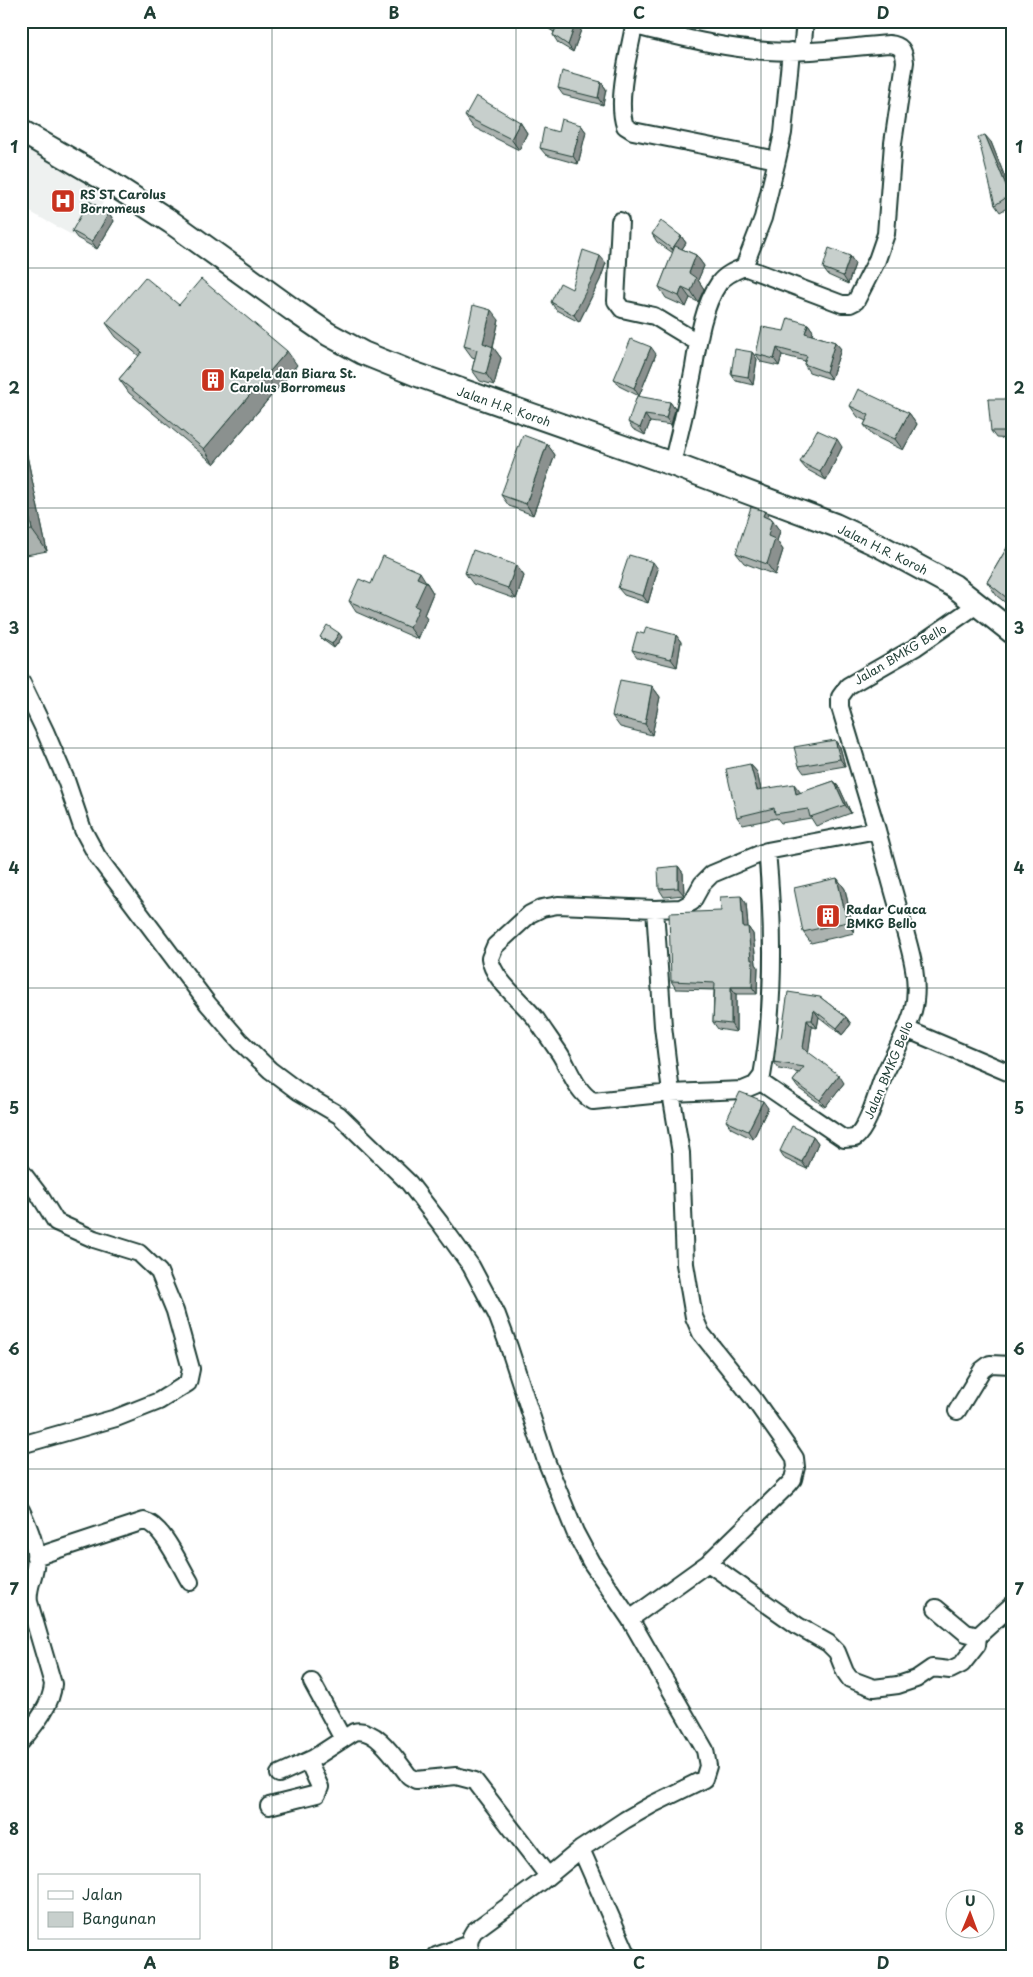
<svg xmlns="http://www.w3.org/2000/svg" width="1033" height="1977" viewBox="0 0 1033 1977" font-family="'Playpen Sans',sans-serif">
	<style>
		.built { fill: #eef1f0 }
		.lines { fill: none; stroke-linecap: round; stroke-linejoin: round }
		.street-casing { stroke: #1f3d34; stroke-width: 20 }
		.secondary-casing { stroke: #1f3d34; stroke-width: 26 }
		.street { stroke: #fff; stroke-width: 16 }
		.secondary { stroke: #fff; stroke-width: 22 }
		.wall { fill: #abb2af; stroke: #1f3d34 }
		.shaded-wall { fill: #8b918f; stroke: #1f3d34 }
		.building { fill: #c7cfcc; stroke: #1f3d34 }
		.grid { fill: none; stroke: #1f3d34; stroke-width: 1; stroke-opacity: 0.55 }
		.labels { text-anchor: middle; dominant-baseline: central; stroke-width: 4; stroke-linejoin: round; paint-order: stroke }
		.poi-label { font-size: 12px; font-weight: bold; fill: #1f3d34; stroke: #fff; text-anchor: start }
		.street-label { font-size: 12px; fill: #1f3d34; stroke: #fff }
		.neatline { fill: none; stroke: #1f3d34; stroke-width: 2 }
		.grid-label { font-size: 16px; text-anchor: middle; font-weight: bold; fill: #1f3d34 }
	</style>
	<rect width="100%" height="100%" fill="#fff"/>
	<filter id="ink" filterUnits="userSpaceOnUse"><feTurbulence type="fractalNoise" baseFrequency=".02" numOctaves="2"/><feDisplacementMap in="SourceGraphic" scale="10" xChannelSelector="R" yChannelSelector="G"/><feConvolveMatrix kernelMatrix="1 2 1 2 8 2 1 2 1" color-interpolation-filters="sRGB"/></filter>
	<g filter="url(#ink)">
		<path class="built" d="M21,143L109,192L98,211L114,221L97,249L25,209L21,216Z"/>
		<g class="lines">
			<defs>
				<path id="street" d="M634,26C678,36 721,48 767,51C807,54 849,47 889,44C901,45 904,50 905,62L893,143L886,234L877,260L856,301L850,304H842L744,267L763,218L777,160L633,131L625,126C616,100 629,53 634,26L636,21
					M802,51L805,21
					M777,160L783,133L791,51
					M620,221L616,301L622,309L654,316L697,342
					M672,464C680,432 688,400 694,367C698,341 703,306 719,283C725,275 734,271 744,267
					M21,681L45,731L66,780L83,830L97,856L208,1004L240,1041L270,1070L298,1091L339,1115L409,1183L440,1223L471,1266L497,1315L509,1347L545,1458L575,1532L591,1562L630,1619L705,1750L708,1766L704,1779L653,1804L625,1820L581,1849L541,1882L474,1931C468,1940 468,1946 472,1956
					M655,909L663,1026L671,1093L593,1101C577,1093 569,1068 560,1054C552,1042 544,1031 536,1019C523,1002 492,979 490,958L495,946L530,914L542,908L558,905L655,909L681,908L692,902L702,884L712,874L767,851L877,830L840,707V697L848,686L916,647L978,604
					M906,1029L1012,1074
					M759,1081L844,1139L855,1138C868,1128 876,1096 882,1080C892,1057 906,1035 913,1011C922,978 907,941 899,910C891,883 884,856 877,830
					M21,1171L40,1196L56,1222L94,1239L139,1253L159,1272L175,1311L191,1369L188,1383L159,1401L116,1418L21,1445
					M957,1411L982,1370L990,1364L1012,1365
					M21,1510C29,1528 38,1547 35,1567C33,1580 27,1589 29,1602L53,1684C52,1705 34,1726 21,1742
					M35,1557L144,1521C163,1525 180,1566 190,1582
					M708,1563L798,1626L828,1643L837,1652L845,1672L850,1679L874,1688L898,1685L916,1679L932,1668L950,1670L962,1664L977,1645L978,1636L1012,1605
					M936,1608L966,1633L978,1636
					M630,1619L708,1563L789,1484L793,1479L796,1467L795,1458L791,1452L753,1398L701,1333L694,1317L685,1264L681,1153L671,1093L743,1090L755,1085L762,1076C775,1003 774,925 767,851
					M312,1682L343,1739
					M279,1774L314,1758L354,1732C376,1726 397,1761 409,1776L416,1780L456,1776L475,1781L548,1876
					M269,1806L317,1794L320,1787L308,1761
					M581,1849L628,1956
					M436,1956L469,1944"/>
				<path id="secondary" d="M21,131L109,182L171,222L293,310L328,334L363,353L415,374L672,464L835,525L880,546L954,586L1012,632"/>
			</defs>
			<use href="#street" class="street-casing"/>
			<use href="#secondary" class="secondary-casing"/>
			<use href="#street" class="street"/>
			<use href="#secondary" class="secondary"/>
		</g>
		<path class="wall" d="M544,22H576L581,30L573,52L558,43L553,35L554,32L549,29Z
			M601,82L606,89L603,105L563,95L558,88Z
			M465,116L520,122L527,133L519,150L473,127Z
			M581,125L586,132L578,164L546,155L540,148Z
			M991,142L1012,195V205L1000,212L995,205Z
			M109,213L114,221L97,249L77,238L72,231Z
			M652,234L681,236L686,243L682,249L696,255L704,266L698,280L704,289L698,302L690,298L686,307L666,298L659,287L673,253L657,242Z
			M850,256L855,264L848,284L828,275L823,268Z
			M606,263L600,280L579,322L556,310L551,302L572,289Z
			M179,305L297,365L214,464L129,393L119,379L139,356L116,337L106,323Z
			M499,320L493,347L501,358L494,385L480,381L472,370L475,358L472,357L464,346Z
			M808,324L813,331L812,335L835,342L841,349L831,379L809,372L804,364L805,361L782,355L779,366L761,362L756,354L784,331Z
			M752,352L757,359L753,385L736,381L731,374Z
			M656,354L639,396L619,386L614,379Z
			M1010,399L1012,401V439L996,438L991,431Z
			M670,402L675,409L671,425L650,422L645,435L633,429L628,422Z
			M850,406L909,413L917,424L903,450L872,435L864,425L866,421L858,417Z
			M21,427L47,551L21,556Z
			M547,444L555,455L533,515L509,506L501,495Z
			M842,447L826,480L806,469L800,462Z
			M765,511L780,531L777,541L783,550L775,575L744,563L736,553Z
			M1012,539V608L997,596L987,582Z
			M516,565L524,576L516,599L473,584L465,573Z
			M658,569L648,603L624,595L618,588Z
			M427,583L433,593L424,615L427,619L418,639L356,612L349,601L371,584Z
			M644,634L676,635L681,642L677,667L637,657L632,650Z
			M320,637H342L334,648L323,640Z
			M652,686L660,697L652,735L620,727L612,716Z
			M840,747L845,766L804,773L799,766Z
			M750,764L757,772L761,790L801,793L834,781L840,789L851,813L816,826L811,818L781,823L777,818L743,825L737,817Z
			M678,866L683,873L684,895L664,897L659,889Z
			M837,878L845,889L854,933L811,943L803,932Z
			M741,896L746,903L748,927L753,934L756,964L758,967L757,994H736V1032L718,1029L713,1022L714,990L676,989L671,981Z
			M820,997L846,1017L851,1024L842,1035L819,1017L817,1028L812,1027L808,1052L844,1083L825,1107L798,1088L793,1081L800,1073L779,1069L774,1062L781,1038Z
			M768,1108L753,1139L731,1128L726,1121Z
			M813,1136L818,1143L807,1169L785,1159L780,1151Z"/>
		<path class="shaded-wall" d="M576,22L581,30L573,52L568,45Z
			M601,82L606,89L603,105L598,98Z
			M520,122L527,133L519,150L511,139Z
			M581,125L586,132L578,164L573,156Z
			M985,135L991,142L1012,195V198L1010,195Z
			M109,213L114,221L97,249L92,242Z
			M681,236L686,243L677,256L672,249Z
			M696,255L704,266L698,280L704,289L698,302L691,291L689,273Z
			M600,256L606,263L600,280L579,322L574,315Z
			M850,256L855,264L848,284L843,276Z
			M682,287L690,298L686,307L679,296Z
			M491,310L499,320L491,354L483,343Z
			M808,324L813,331L810,340L805,333Z
			M835,342L841,349L831,379L826,372Z
			M493,347L501,358L494,385L486,374Z
			M651,347L656,354L639,396L634,388Z
			M777,348L782,355L779,366L774,359Z
			M287,351L297,365L214,464L204,449Z
			M752,352L757,359L753,385L748,377Z
			M670,402L675,409L671,425L666,418Z
			M909,413L917,424L903,450L895,439Z
			M645,415L650,422L645,435L640,428Z
			M21,427L47,551L32,530L21,477Z
			M837,439L842,447L826,480L820,472Z
			M547,444L555,455L533,515L526,504Z
			M765,511L780,531L777,541L783,550L775,575L767,564L768,536L763,516Z
			M653,562L658,569L648,603L643,596Z
			M516,565L524,576L516,599L508,588Z
			M420,572L433,593L424,615L427,619L418,639L410,628L415,606L417,578Z
			M339,633L342,637L334,648L332,644Z
			M676,635L681,642L677,667L671,659Z
			M652,686L660,697L652,735L645,724Z
			M835,740L840,747L845,766L840,759Z
			M750,764L757,772L763,799L757,790Z
			M834,781L840,789L851,813L845,805Z
			M794,784L801,793L796,794Z
			M678,866L683,873L684,895L678,888Z
			M837,878L845,889L854,933L847,922Z
			M741,896L746,903L748,927L753,934L756,964L758,967L757,994L752,987L751,960L743,927Z
			M731,987L736,994V1032L731,1024Z
			M814,1010L819,1017L817,1028L812,1020Z
			M846,1017L851,1024L842,1035L837,1028Z
			M807,1020L812,1027L808,1055L803,1048Z
			M839,1075L844,1083L825,1107L820,1100Z
			M763,1101L768,1108L753,1139L748,1131Z
			M813,1136L818,1143L807,1169L802,1162Z"/>
		<path class="building" d="M544,21H574L576,22L568,45L553,35L556,28Z
			M562,71L601,82L598,98L558,88Z
			M476,96L520,122L511,139L465,116Z
			M561,119L581,125L573,156L540,148L544,128L558,132Z
			M985,135L1010,195L995,205L978,137Z
			M89,201L109,213L92,242L72,231Z
			M661,221L681,236L672,249L652,234Z
			M675,246L696,255L689,273L696,278L691,291L682,287L679,296L659,287Z
			M829,248L850,256L843,276L823,268Z
			M583,250L600,256L595,273L574,315L551,302L560,283L572,289Z
			M145,277L179,305L201,279L287,351L204,449L119,379L142,352L106,323Z
			M473,305L491,310L483,343L493,347L486,374L472,370L477,350L464,346Z
			M788,318L808,324L805,333L835,342L826,372L804,364L807,356L777,348L774,359L756,354L762,327L784,331Z
			M631,339L651,347L634,388L614,379Z
			M735,349L752,352L748,377L731,374Z
			M858,389L909,413L895,439L864,425L869,415L850,406Z
			M637,396L670,402L666,418L645,415L640,428L628,422Z
			M988,399H1010L1012,431H991Z
			M817,430L837,439L820,472L800,462Z
			M523,435L547,444L526,504L501,495Z
			M21,477L32,530L21,532Z
			M751,507L765,511L763,516L772,520L768,536L775,539L767,564L736,553Z
			M1012,539V602L987,582Z
			M473,550L516,565L508,588L465,573Z
			M629,555L653,562L643,596L618,588Z
			M383,556L420,572L417,578L426,582L415,606L419,608L410,628L349,601L359,579L371,584Z
			M327,625L339,633L332,644L320,637Z
			M646,627L676,635L671,659L632,650L637,632L644,634Z
			M620,680L652,686L645,724L612,716Z
			M835,740L840,759L799,766L794,747Z
			M750,764L757,790L794,784L796,794L834,781L845,805L810,817L808,809L775,814L774,808L737,817L726,769Z
			M678,866V888L659,889L658,868Z
			M837,878L847,922L803,932L794,888Z
			M741,896L743,927H748L751,960H753L752,987H731V1024L713,1022L715,983L671,981L669,913L721,911L720,897Z
			M788,992L820,997L846,1017L837,1028L814,1010L812,1020H807L803,1048L839,1075L820,1100L793,1081L804,1067L774,1062L777,1037L781,1038Z
			M740,1092L763,1101L748,1131L726,1121Z
			M792,1126L813,1136L802,1162L780,1151Z"/>
	</g>
	<path class="grid" d="M272,21V1956M516,21V1956M761,21V1956M21,268H1012M21,508H1012M21,748H1012M21,988H1012M21,1229H1012M21,1469H1012M21,1709H1012"/>
	<defs>
		<symbol id="hospital-square" viewBox="-11 -11 22 22"><rect x="-9" y="-9" width="18" height="18" rx="4" fill="#c8321e" stroke="#fff"/><path d="M-5-5h3v3.5h4V-5h3V5h-3V1.5h-4V5h-3Z" fill="#fff"/></symbol>
		<symbol id="building-square" viewBox="-11 -11 22 22"><rect x="-9" y="-9" width="18" height="18" rx="4" fill="#c8321e" stroke="#fff"/><path d="M-4-6H4V6H1V3H-1V6H-4ZM-2.5-4.3h1.7v1.8h-1.7ZM.8-4.3h1.7v1.8H.8ZM-2.5-1h1.7V.8h-1.7ZM.8-1h1.7V.8H.8Z" fill="#fff"/></symbol>
	</defs>
	<g fill-rule="evenodd">
		<use href="#hospital-square" x="49" y="187" width="28" height="28"/>
		<use href="#building-square" x="199" y="366" width="28" height="28"/>
		<use href="#building-square" x="814" y="902" width="28" height="28"/>
	</g>
	<g class="labels">
		<g class="poi-label">
			<text x="80" y="194">RS ST Carolus<tspan x="80" dy="14">Borromeus</tspan></text>
			<text x="230" y="373">Kapela dan Biara St.<tspan x="230" dy="14">Carolus Borromeus</tspan></text>
			<text x="846" y="909">Radar Cuaca<tspan x="846" dy="14">BMKG Bello</tspan></text>
		</g>
		<g class="street-label">
			<text transform="translate(504 406) rotate(19)">Jalan H.R. Koroh</text>
			<text transform="translate(883 549) rotate(26)">Jalan H.R. Koroh</text>
			<text transform="translate(900 654) rotate(-31)">Jalan BMKG Bello</text>
			<text transform="translate(888 1070) rotate(-67)">Jalan BMKG Bello</text>
		</g>
	</g>
	<rect width="1033" height="1977" fill="none" stroke="#fff" stroke-width="55"/>
	<rect x="38" y="1874" width="162" height="65" fill="#ffffff" stroke="#a5b1ae"/>
	<rect x="48" y="1891" width="25" height="8" fill="#ffffff" stroke="#a5b1ae"/>
	<text x="82" y="1900" font-size="15" fill="#1f3d34">Jalan</text>
	<rect x="48" y="1912" width="25" height="15" fill="#c7cfcc" stroke="#a5b1ae"/>
	<text x="82" y="1924" font-size="15" fill="#1f3d34">Bangunan</text>
	<g transform="translate(970 1914) rotate(1)"><circle r="24" fill="#ffffff" stroke="#a5b1ae"/>
	<path d="M0-4L9 19L0 12L-9 19Z" fill="#c8321e"/>
	<text y="-8" font-size="14" font-weight="bold" text-anchor="middle" fill="#1f3d34">U</text>
	</g>
	<rect x="28" y="28" width="978" height="1922" class="neatline"/>
	<g class="grid-label">
		<text x="150" y="19">A</text>
		<text x="394" y="19">B</text>
		<text x="639" y="19">C</text>
		<text x="883" y="19">D</text>
		<text x="14" y="153">1</text>
		<text x="1019" y="153">1</text>
		<text x="14" y="394">2</text>
		<text x="1019" y="394">2</text>
		<text x="14" y="634">3</text>
		<text x="1019" y="634">3</text>
		<text x="14" y="874">4</text>
		<text x="1019" y="874">4</text>
		<text x="14" y="1114">5</text>
		<text x="1019" y="1114">5</text>
		<text x="14" y="1355">6</text>
		<text x="1019" y="1355">6</text>
		<text x="14" y="1595">7</text>
		<text x="1019" y="1595">7</text>
		<text x="14" y="1835">8</text>
		<text x="1019" y="1835">8</text>
		<text x="150" y="1969">A</text>
		<text x="394" y="1969">B</text>
		<text x="639" y="1969">C</text>
		<text x="883" y="1969">D</text>
	</g>
</svg>
